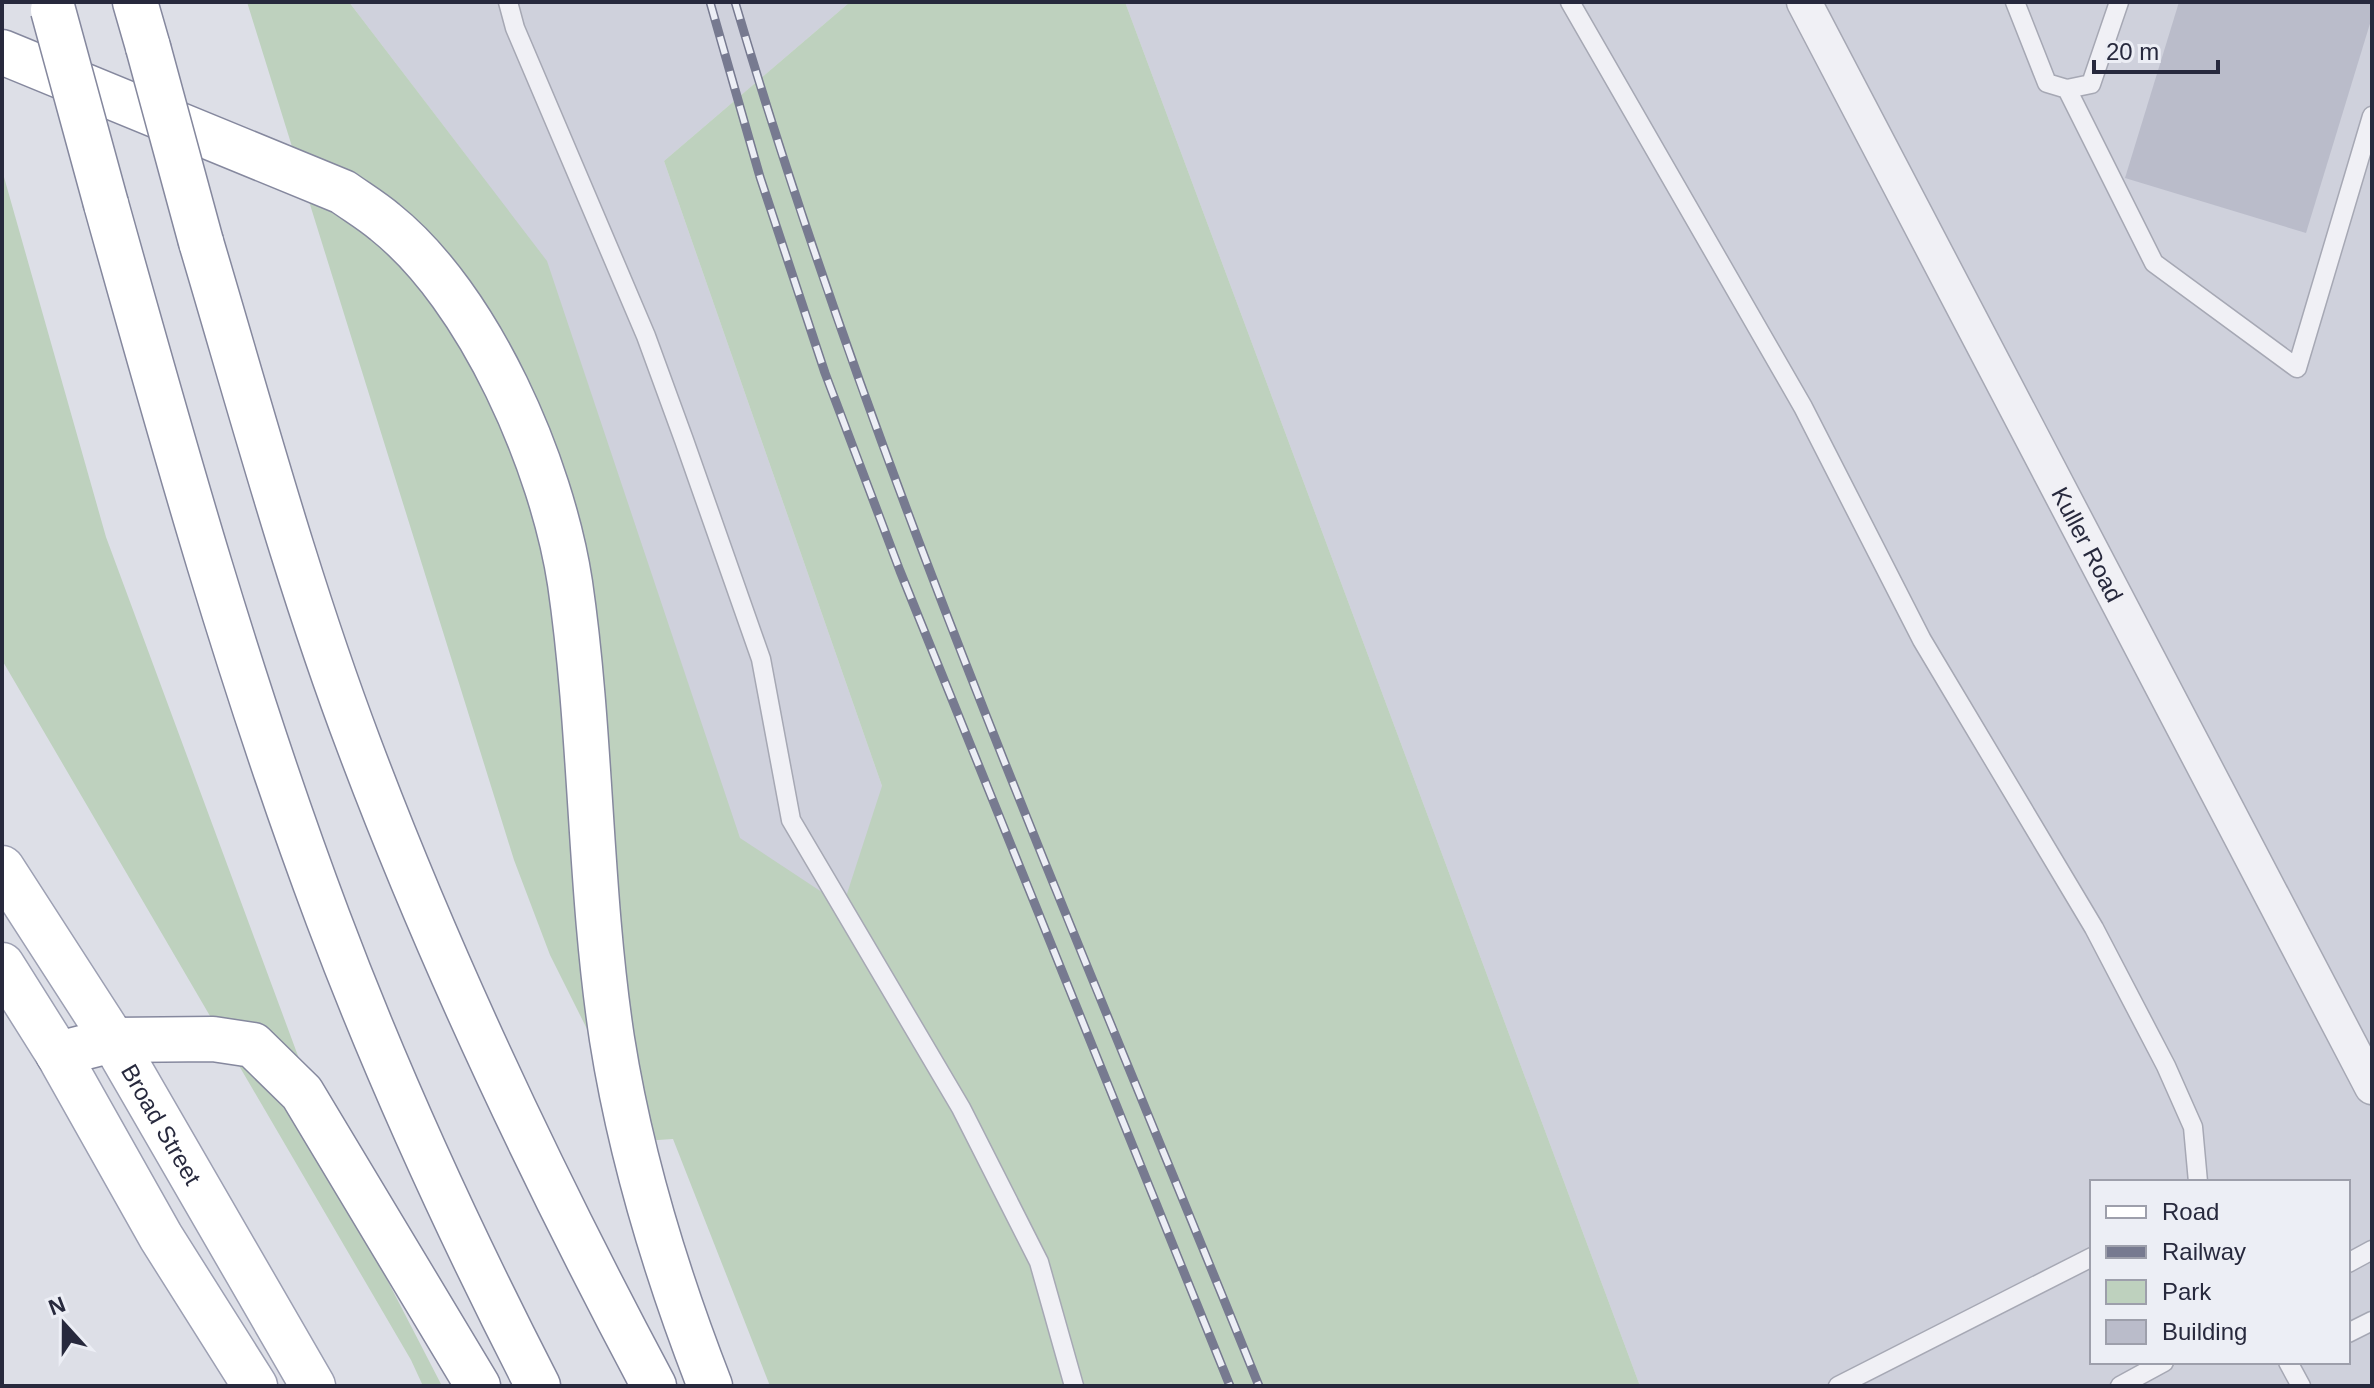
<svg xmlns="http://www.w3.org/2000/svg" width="2374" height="1388" viewBox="0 0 2374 1388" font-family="Arial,sans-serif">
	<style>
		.built { fill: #cfd1dc; fill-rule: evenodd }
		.green { fill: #bed1be }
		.building { fill: #babcca }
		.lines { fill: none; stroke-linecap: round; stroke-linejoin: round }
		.lane-casing { stroke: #a6a8b4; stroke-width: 21 }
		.street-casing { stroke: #a6a8b4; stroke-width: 37 }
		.primary-casing { stroke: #9da0b3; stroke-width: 47 }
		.highway-casing { stroke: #85889e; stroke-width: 47 }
		.lane { stroke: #f0f0f5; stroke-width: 18 }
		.street { stroke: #f0f0f5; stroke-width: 34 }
		.primary { stroke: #fff; stroke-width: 44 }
		.highway { stroke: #fff; stroke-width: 44 }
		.rail-casing { stroke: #777a90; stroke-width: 9 }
		.rail { stroke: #eceef5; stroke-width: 6; stroke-dasharray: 18; stroke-linecap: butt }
		.highway-bridge-casing { stroke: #85889e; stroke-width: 47; stroke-linecap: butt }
		.highway-bridge { stroke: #fff; stroke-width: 44 }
		.labels { text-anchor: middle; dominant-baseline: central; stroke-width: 8; stroke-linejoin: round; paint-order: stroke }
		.street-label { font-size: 24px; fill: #27293d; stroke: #eceef5 }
	</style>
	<rect width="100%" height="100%" fill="#dddfe7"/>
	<path class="built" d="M349,2H850L664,161L882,786L903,1386L472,163Z
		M1125,2H2372V1386H1640ZM2092,1182H2348V1362H2092Z"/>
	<path class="green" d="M247,2H349L547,261L740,838L843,906L882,786L664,161L850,2H1125L1640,1386H770L673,1139L643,1141L550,955L514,860Z
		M2,170L106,537L365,1237L442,1386H423L411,1360L2,660Z"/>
	<path class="building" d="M2179,2H2372V17L2306,233L2125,178Z"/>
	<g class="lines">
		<defs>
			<path id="lane" d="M508,2L515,28L646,336L684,440L761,659L791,820L961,1108L1039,1262L1074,1386
				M1570,2L1803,407L1922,640L2094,928L2166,1066L2193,1127L2198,1182
				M2015,2L2047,83L2067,89L2091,84L2119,2
				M2067,89L2154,263L2297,368L2372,116
				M2348,1263L2372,1250
				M2348,1333L2372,1321
				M2288,1362L2301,1386
				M1838,1386L2092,1257
				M2120,1386L2164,1362"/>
			<g id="street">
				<path id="s1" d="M1804,2L2372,1087"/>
			</g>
			<g id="primary">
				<path id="s2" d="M2,868L113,1040L313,1386"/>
				<path d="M2,965L58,1054L161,1237L255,1386"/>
			</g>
			<path id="highway" d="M135,2L148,47
				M2,52L343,192C357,202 372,211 385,222C480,298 552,465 570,583C592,734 589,888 612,1039C631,1159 666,1273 710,1386
				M106,204C173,444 240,684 328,918C388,1078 460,1234 538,1386
				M201,242C251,410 297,581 359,745C442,966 543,1178 654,1386
				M58,1054L113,1040L213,1039L253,1045L302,1093L478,1386"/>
		</defs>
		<use href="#lane" class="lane-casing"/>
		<use href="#street" class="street-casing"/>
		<use href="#primary" class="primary-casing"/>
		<use href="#highway" class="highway-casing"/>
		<use href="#lane" class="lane"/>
		<use href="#street" class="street"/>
		<use href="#primary" class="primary"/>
		<use href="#highway" class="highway"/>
		<defs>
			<path id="rail" d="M710,2L760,177L825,373L900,571L1230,1386
				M735,2C875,476 1074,929 1259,1386"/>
		</defs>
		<use href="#rail" class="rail-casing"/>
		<use href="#rail" class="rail"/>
		<defs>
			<path id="highway-bridge" d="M53,10L106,204
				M148,47L201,242"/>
		</defs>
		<use href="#highway-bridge" class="highway-bridge-casing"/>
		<use href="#highway-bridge" class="highway-bridge"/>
	</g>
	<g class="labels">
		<g class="street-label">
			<text stroke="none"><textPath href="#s1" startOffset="612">Kuller Road</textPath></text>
			<text stroke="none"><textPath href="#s2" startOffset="302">Broad Street</textPath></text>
		</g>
	</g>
	<rect width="2374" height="1388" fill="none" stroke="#27293d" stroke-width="8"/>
	<rect x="2090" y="1180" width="260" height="184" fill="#eceef5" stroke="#9d9fab" stroke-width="2"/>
	<rect x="2106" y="1206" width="40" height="12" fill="#ffffff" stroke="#9d9fab" stroke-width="2"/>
	<text x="2162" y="1220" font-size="24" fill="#27293d">Road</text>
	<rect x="2106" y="1246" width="40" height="12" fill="#777a90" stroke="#9d9fab" stroke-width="2"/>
	<text x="2162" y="1260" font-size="24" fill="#27293d">Railway</text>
	<rect x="2106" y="1280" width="40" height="24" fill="#bed1be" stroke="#9d9fab" stroke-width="2"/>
	<text x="2162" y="1300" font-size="24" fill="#27293d">Park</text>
	<rect x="2106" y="1320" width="40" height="24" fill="#babcca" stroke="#9d9fab" stroke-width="2"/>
	<text x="2162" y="1340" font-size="24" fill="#27293d">Building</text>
	<g transform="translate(64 1324) rotate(339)" stroke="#eceef5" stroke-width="6" paint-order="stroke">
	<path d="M0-6L14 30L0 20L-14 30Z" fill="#27293d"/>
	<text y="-12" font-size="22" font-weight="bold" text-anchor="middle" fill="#27293d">N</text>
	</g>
	<path d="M2094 60v12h124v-12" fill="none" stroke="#27293d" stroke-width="4"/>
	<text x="2106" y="60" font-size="24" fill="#27293d" stroke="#eceef5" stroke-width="6" paint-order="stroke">20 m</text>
</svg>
